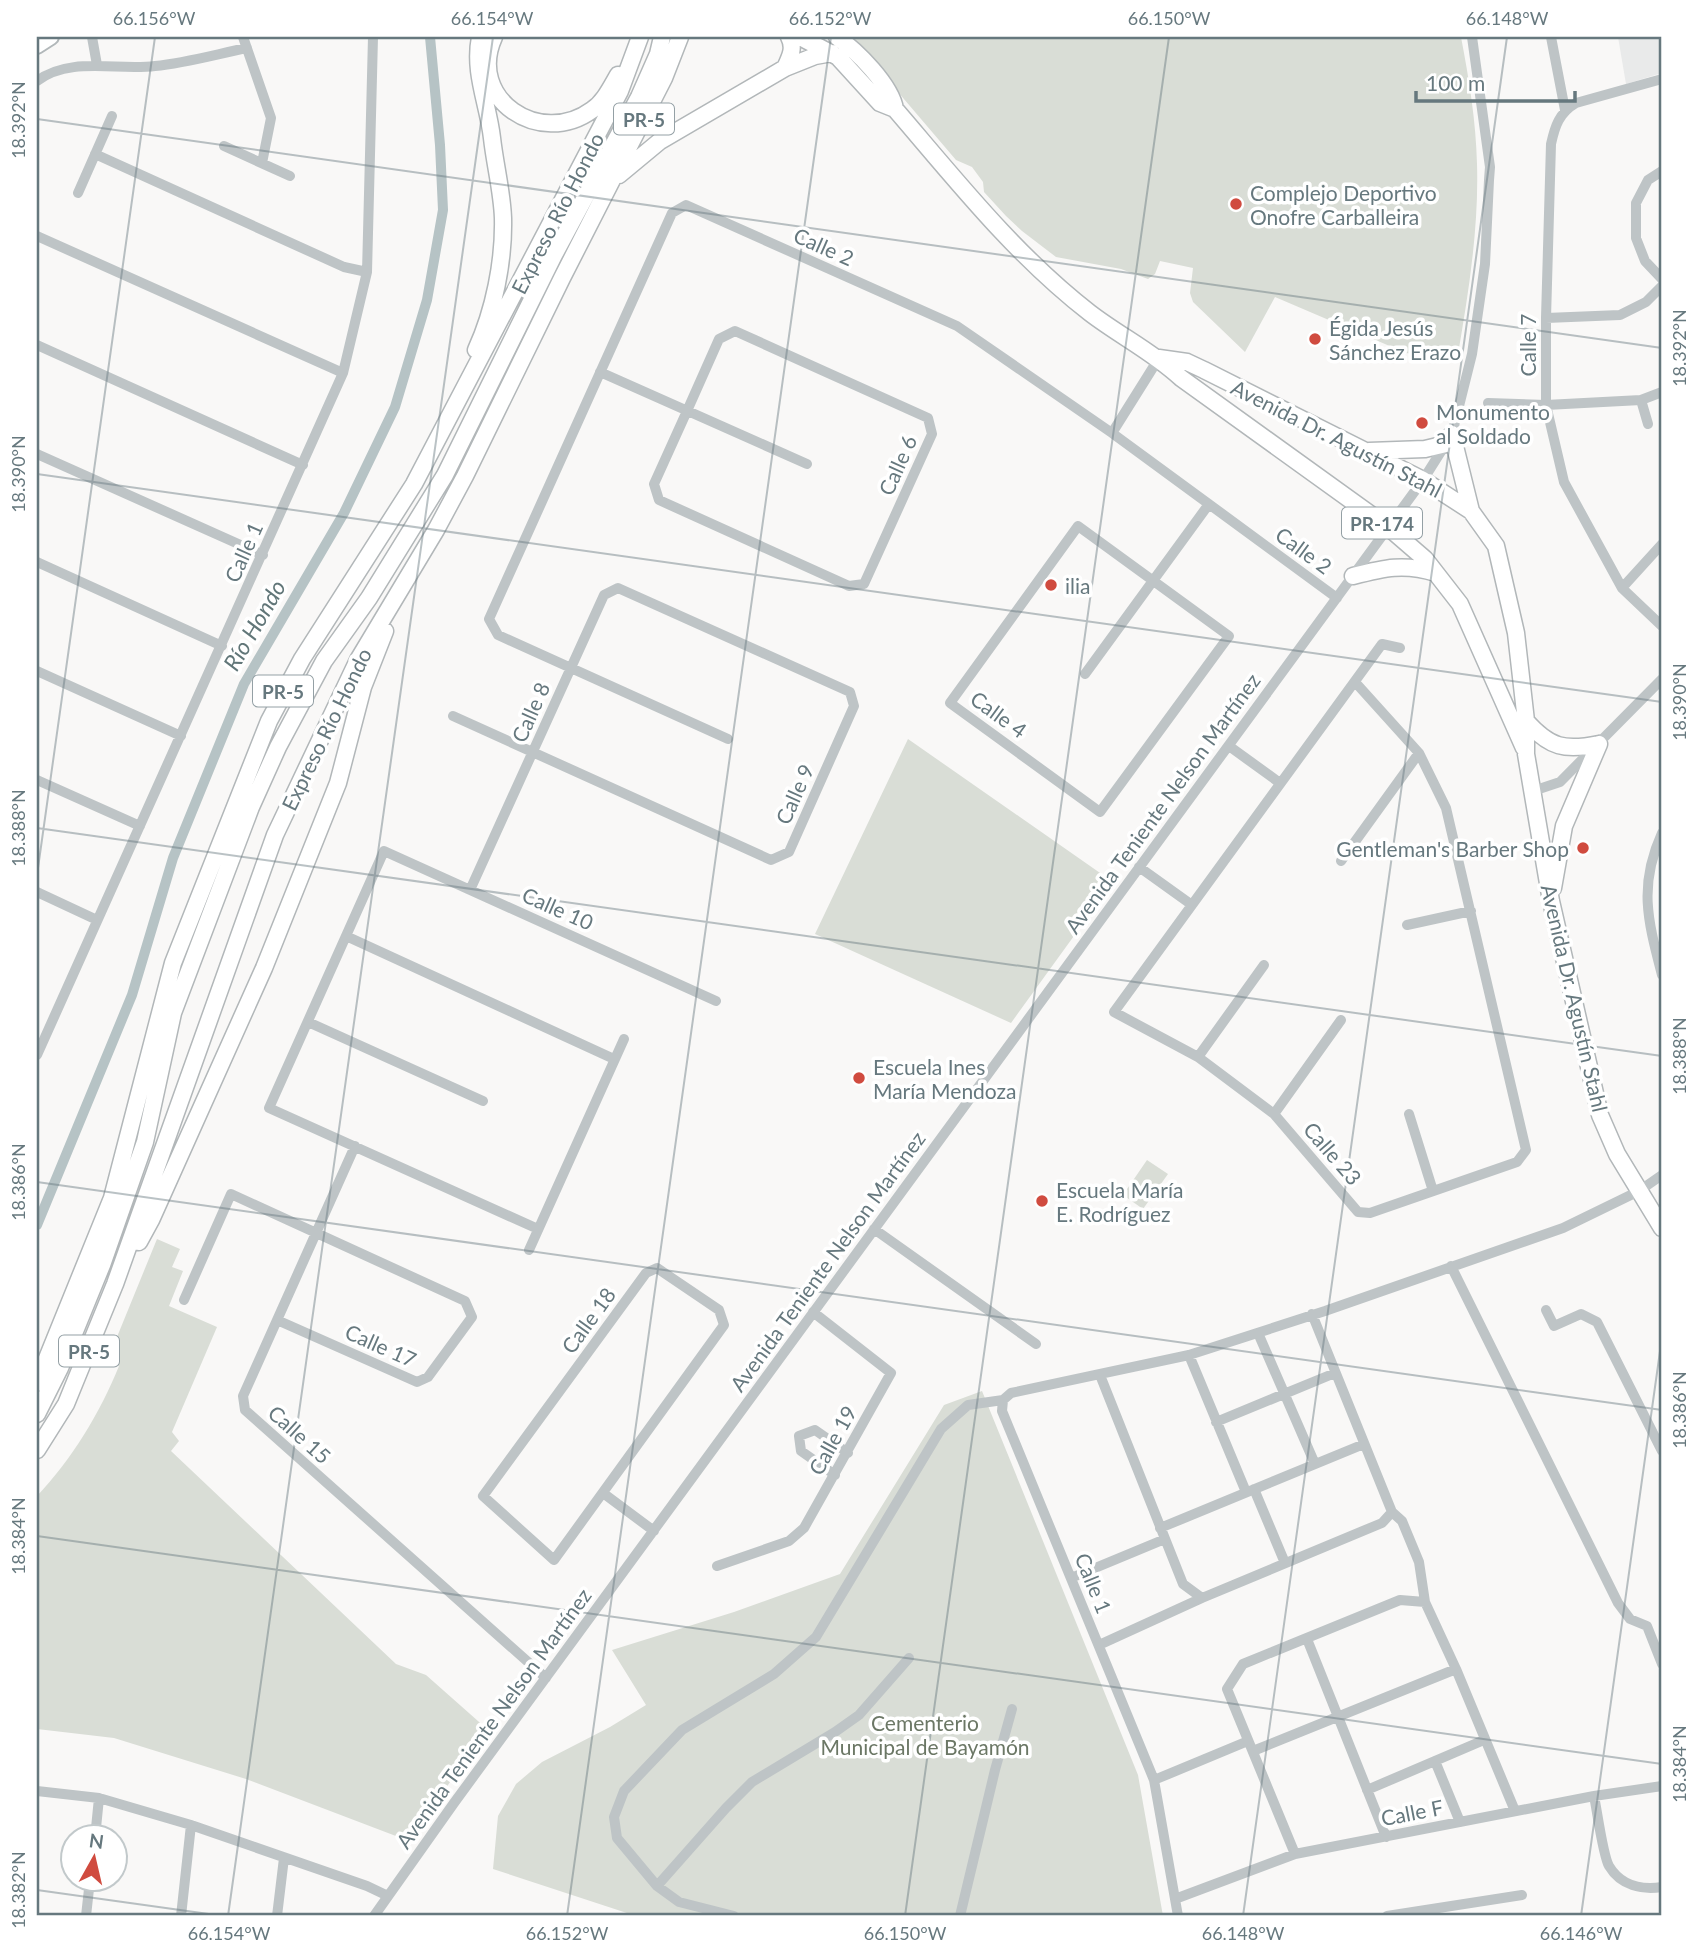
<svg xmlns="http://www.w3.org/2000/svg" width="1699" height="1953" viewBox="0 0 1699 1953" font-family="Lato,sans-serif">
	<style>
		.built { fill: #e9eaea }
		.green { fill: #d9ddd6 }
		.lines { fill: none; stroke-linecap: round; stroke-linejoin: round }
		.canal { stroke: #b6c3c5; stroke-width: 10 }
		.major-casing { stroke: #b2b8ba; stroke-width: 18 }
		.highway-casing { stroke: #b2b7b9; stroke-width: 19 }
		.minor { stroke: #bec4c6; stroke-width: 10 }
		.major { stroke: #fff; stroke-width: 14 }
		.highway { stroke: #fff; stroke-width: 16 }
		.ticks { fill: none; stroke: #66787e; stroke-width: 2; stroke-opacity: 0.45 }
		.poi-dot { fill: #d04b3f; stroke: #fff; stroke-width: 2.5 }
		.labels { text-anchor: middle; dominant-baseline: central; stroke-width: 7; stroke-linejoin: round; paint-order: stroke }
		.shield { fill: #fff; stroke: #94a0a5; stroke-width: 2 }
		.shield-label { font-size: 19px; font-weight: bold; fill: #66787e }
		.poi-label { font-size: 21px; fill: #66787e; stroke: #fff; text-anchor: start }
		.street-label { font-size: 21px; fill: #66787e; stroke: #fff }
		.park-label { font-size: 21px; fill: #6b7765; stroke: #fff }
		.water-label { font-size: 23px; font-style: italic; fill: #617678; stroke: #fff }
		.neatline { fill: none; stroke: #66787e; stroke-width: 2.5 }
		.ticks-label { font-size: 18px; text-anchor: middle; fill: #66787e }
	</style>
	<rect width="100%" height="100%" fill="#f9f8f7"/>
	<path class="built" d="M1618,37H1662V73L1626,84Z"/>
	<path class="green" d="M851,37H1461C1469,79 1476,121 1477,164C1479,229 1468,296 1457,360L1406,353L1275,297L1245,352L1193,302L1190,293L1193,268L1160,261L1155,274L1148,279L1121,269L1056,257L1022,231L1006,216L984,192L983,182L972,167L956,160Z
		M908,739L1113,882L1011,1023L815,934Z
		M1147,1160L1168,1174L1143,1209L1123,1195Z
		M157,1239L180,1249L172,1267L183,1271L169,1306L217,1327L172,1432L179,1441L171,1451L396,1664L426,1675L487,1729L409,1841L246,1779L114,1738L37,1729V1496C72,1459 100,1413 119,1366L108,1359Z
		M982,1391L1138,1775L1163,1916H636L493,1869L498,1816L516,1784L542,1762L610,1727L646,1705L612,1650L734,1612L840,1574L944,1405Z"/>
	<g class="lines">
		<path class="canal" d="M37,1225L132,995L173,858L244,684L344,513L395,407L427,300L443,210L440,145L430,37"/>
		<defs>
			<path id="major" d="M37,46L51,37"/>
			<path id="highway" d="M494,37C466,99 540,148 592,110C604,102 611,87 618,75
				M800,37L838,57L880,103L895,109C956,180 1015,255 1090,313C1120,336 1153,352 1181,378L1388,527L1425,559L1460,604L1524,748
				M837,37C857,51 891,85 895,109
				M785,68C790,57 795,48 789,37
				M619,175L660,141L785,68L815,56L832,53
				M476,350C494,311 504,261 503,218C502,191 495,165 492,138C488,103 473,73 480,37
				M1159,358L1187,362L1204,370L1423,480L1471,511L1496,546L1516,633L1526,721V754L1551,901L1600,1115L1617,1154L1662,1228
				M1452,434L1471,511
				M1369,451L1425,449L1446,444
				M1353,576C1384,568 1404,563 1436,573
				M1526,721C1550,748 1565,751 1599,744
				M1553,888L1564,826L1599,744
				M139,1242L151,1220L264,968L338,783L363,687L385,631
				M37,1383L112,1198L173,963L269,721L302,659L414,484L620,91L640,37
				M37,1414L60,1368L102,1265L145,1142L173,1013L251,807L278,747L324,661L369,598L445,475L554,255L639,97L658,54L662,37
				M37,1450L66,1404L115,1284L275,835L358,660L436,530L465,476L562,278L664,78L680,37"/>
		</defs>
		<use href="#major" class="major-casing"/>
		<use href="#highway" class="highway-casing"/>
		<path class="minor" d="M92,37L97,65
			M243,37L271,118L262,163
			M1551,37L1565,110
			M1662,79L1576,103C1559,113 1555,126 1551,144L1546,318V405L1564,482L1622,588L1662,626
			M37,81C70,56 117,71 155,66C186,63 217,54 247,48
			M224,146L290,176
			M95,154L344,267L367,272
			M1662,171L1648,180L1636,203V238L1645,261L1662,279
			M78,193L112,116
			M37,236L343,373
			M1546,318L1620,315L1646,302L1662,286
			M735,331L928,418L932,434L864,584L849,586L659,500L654,484L687,411L719,339Z
			M37,345L303,465
			M600,372L807,464
			M1641,400L1648,424
			M1488,403L1546,405L1641,400L1662,392
			M1112,433L1159,358
			M37,454L263,555
			M1078,526L1229,636L1100,812L950,703Z
			M37,562L222,646
			M1622,588L1662,544
			M37,671L181,736
			M1085,674L1209,504
			M1355,682L1419,753L1446,808L1526,1150L1517,1162L1370,1213L1358,1212L1274,1114L1198,1057L1114,1012L1382,644L1400,648
			M453,716L771,860L789,852L854,706L850,692L618,588L604,595L470,890
			M728,739L498,635L489,619L672,213L686,205L957,326L1112,433L1337,598
			M1229,746L1280,783
			M37,780L140,826
			M1533,791L1560,782L1662,679
			M1662,833C1638,886 1648,921 1662,975
			M1341,861L1419,753
			M1139,867L1192,905
			M37,892L97,920
			M1407,925L1471,911
			M346,936L614,1059
			M308,1022L483,1101
			M37,1055L343,373L367,272L373,37
			M1198,1057L1264,965
			M1274,1114L1341,1020
			M1409,1114L1433,1191
			M355,1146L243,1396L245,1410L546,1678
			M538,1229L269,1108L384,851L716,1001
			M874,1229L1036,1344
			M529,1250L624,1039
			M1451,1266L1618,1603L1630,1619L1647,1626L1662,1664
			M657,1268L719,1310L724,1325L554,1560L483,1496L646,1273Z
			M184,1300L231,1194L465,1301L472,1317L428,1377L417,1382L277,1320
			M1546,1310L1554,1326L1581,1314L1597,1322L1662,1451
			M1312,1314L1392,1512L1402,1521L1419,1562L1425,1602L1456,1669L1515,1811
			M1258,1333L1315,1464
			M1189,1355L1246,1492
			M1100,1375L1183,1584L1202,1598
			M1003,1400L1011,1393L1189,1355L1325,1311L1563,1228L1639,1191L1662,1175
			M1003,1400L1002,1411L1154,1780L1178,1916
			M1216,1422L1335,1373
			M835,1475L801,1451L799,1436L815,1430L848,1453
			M1254,1489L1285,1563
			M603,1493L654,1531
			M1160,1528L1364,1444
			M717,1566L789,1541L804,1528L891,1373L813,1312
			M1071,1578L1165,1539
			M1307,1639L1386,1837
			M1099,1645L1202,1598L1382,1523L1392,1512
			M1253,1751L1456,1669
			M1435,1761L1460,1822
			M1154,1780L1248,1741
			M1367,1790L1484,1740
			M37,1791L99,1798L191,1825L367,1886L388,1896
			M1594,1796C1597,1810 1603,1856 1609,1866C1621,1886 1642,1890 1662,1887
			M95,1838L99,1798
			M1295,1854L1227,1689L1243,1664L1400,1600L1425,1602
			M657,1886L726,1808L752,1782L835,1732L859,1715L909,1658
			M1175,1899L1295,1854L1594,1796L1662,1786
			M86,1916L90,1880
			M181,1916L191,1825
			M277,1916L284,1858
			M374,1916L454,1803L1423,480L1452,434L1472,354L1485,264L1489,180L1490,167L1472,37
			M734,1916L679,1902L657,1886L617,1838L614,1817L624,1791L682,1730L774,1674L816,1637L941,1429L968,1405L1003,1400
			M960,1916L995,1770L1012,1709
			M1387,1916L1522,1895"/>
		<use href="#major" class="major"/>
		<use href="#highway" class="highway"/>
	</g>
	<path class="ticks" d="M37,119L1662,348M37,474L1662,702M37,828L1662,1056M37,875L155,37M37,1182L1662,1410M37,1536L1662,1764M37,1890L223,1916M228,1916L493,37M567,1916L831,37M905,1916L1169,37M1243,1916L1507,37M1581,1916L1662,1337"/>
	<g class="poi-dot">
		<circle cx="1236" cy="204" r="7"/>
		<circle cx="1315" cy="339" r="7"/>
		<circle cx="1422" cy="423" r="7"/>
		<circle cx="1051" cy="585" r="7"/>
		<circle cx="1583" cy="848" r="7"/>
		<circle cx="859" cy="1078" r="7"/>
		<circle cx="1042" cy="1201" r="7"/>
	</g>
	<g class="labels">
		<g class="shield">
			<rect x="614" y="103.5" width="60" height="31" rx="5"/>
			<rect x="1342" y="507.5" width="80" height="31" rx="5"/>
			<rect x="253" y="675.5" width="60" height="31" rx="5"/>
			<rect x="59" y="1335.5" width="60" height="31" rx="5"/>
		</g>
		<g class="shield-label">
			<text x="644" y="119">PR-5</text>
			<text x="1382" y="523">PR-174</text>
			<text x="283" y="691">PR-5</text>
			<text x="89" y="1351">PR-5</text>
		</g>
		<g class="poi-label">
			<text x="1250" y="192">Complejo Deportivo<tspan x="1250" dy="24">Onofre Carballeira</tspan></text>
			<text x="1329" y="327">Égida Jesús<tspan x="1329" dy="24">Sánchez Erazo</tspan></text>
			<text x="1436" y="411">Monumento<tspan x="1436" dy="24">al Soldado</tspan></text>
			<text x="1065" y="585">ilia</text>
			<text x="1569" y="848" text-anchor="end">Gentleman's Barber Shop</text>
			<text x="873" y="1066">Escuela Ines<tspan x="873" dy="24">María Mendoza</tspan></text>
			<text x="1056" y="1189">Escuela María<tspan x="1056" dy="24">E. Rodríguez</tspan></text>
		</g>
		<g class="street-label">
			<text transform="translate(557 213) rotate(-63)">Expreso Río Hondo</text>
			<text transform="translate(824 246) rotate(24)">Calle 2</text>
			<text transform="translate(1527 345) rotate(-90)">Calle 7</text>
			<text transform="translate(1337 438) rotate(27)">Avenida Dr. Agustín Stahl</text>
			<text transform="translate(897 465) rotate(-66)">Calle 6</text>
			<text transform="translate(1304 550) rotate(36)">Calle 2</text>
			<text transform="translate(243 552) rotate(-66)">Calle 1</text>
			<text transform="translate(530 712) rotate(-66)">Calle 8</text>
			<text transform="translate(999 714) rotate(36)">Calle 4</text>
			<text transform="translate(326 729) rotate(-64)">Expreso Río Hondo</text>
			<text transform="translate(794 794) rotate(-66)">Calle 9</text>
			<text transform="translate(1162 803) rotate(-54)">Avenida Teniente Nelson Martínez</text>
			<text transform="translate(558 908) rotate(24)">Calle 10</text>
			<text transform="translate(1575 998) rotate(77)">Avenida Dr. Agustín Stahl</text>
			<text transform="translate(1333 1153) rotate(49)">Calle 23</text>
			<text transform="translate(827 1261) rotate(-54)">Avenida Teniente Nelson Martínez</text>
			<text transform="translate(588 1320) rotate(-54)">Calle 18</text>
			<text transform="translate(381 1345) rotate(24)">Calle 17</text>
			<text transform="translate(300 1434) rotate(42)">Calle 15</text>
			<text transform="translate(832 1440) rotate(-61)">Calle 19</text>
			<text transform="translate(1094 1583) rotate(68)">Calle 1</text>
			<text transform="translate(493 1718) rotate(-54)">Avenida Teniente Nelson Martínez</text>
			<text transform="translate(1412 1812) rotate(-11)">Calle F</text>
		</g>
		<g class="park-label">
			<text x="925" y="1722">Cementerio<tspan x="925" dy="24">Municipal de Bayamón</tspan></text>
		</g>
		<g class="water-label">
			<text transform="translate(254 625) rotate(-60)">Río Hondo</text>
		</g>
	</g>
	<rect width="1699" height="1953" fill="none" stroke="#ffffff" stroke-width="77"/>
	<g transform="translate(94 1858) rotate(8)"><circle r="33" fill="#ffffff" stroke="#c2c9cb" stroke-width="2"/>
	<path d="M0-5L12 26L0 18L-12 26Z" fill="#d04b3f"/>
	<text y="-10" font-size="19" font-weight="bold" text-anchor="middle" fill="#66787e">N</text>
	</g>
	<path d="M1416 91v10h159v-10" fill="none" stroke="#66787e" stroke-width="3.5"/>
	<text x="1426" y="91" font-size="21" fill="#66787e" stroke="#ffffff" stroke-width="5" paint-order="stroke">100 m</text>
	<rect x="38" y="38" width="1622" height="1876" class="neatline"/>
	<g class="ticks-label">
		<text x="154" y="25">66.156°W</text>
		<text x="492" y="25">66.154°W</text>
		<text x="830" y="25">66.152°W</text>
		<text x="1169" y="25">66.150°W</text>
		<text x="1507" y="25">66.148°W</text>
		<text transform="translate(19 120) rotate(-90)" y="6">18.392°N</text>
		<text transform="translate(1680 348) rotate(-90)" y="6">18.392°N</text>
		<text transform="translate(19 474) rotate(-90)" y="6">18.390°N</text>
		<text transform="translate(1680 702) rotate(-90)" y="6">18.390°N</text>
		<text transform="translate(19 828) rotate(-90)" y="6">18.388°N</text>
		<text transform="translate(1680 1056) rotate(-90)" y="6">18.388°N</text>
		<text transform="translate(19 1182) rotate(-90)" y="6">18.386°N</text>
		<text transform="translate(1680 1410) rotate(-90)" y="6">18.386°N</text>
		<text transform="translate(19 1536) rotate(-90)" y="6">18.384°N</text>
		<text transform="translate(1680 1764) rotate(-90)" y="6">18.384°N</text>
		<text transform="translate(19 1890) rotate(-90)" y="6">18.382°N</text>
		<text x="229" y="1940">66.154°W</text>
		<text x="567" y="1940">66.152°W</text>
		<text x="905" y="1940">66.150°W</text>
		<text x="1243" y="1940">66.148°W</text>
		<text x="1581" y="1940">66.146°W</text>
	</g>
</svg>
